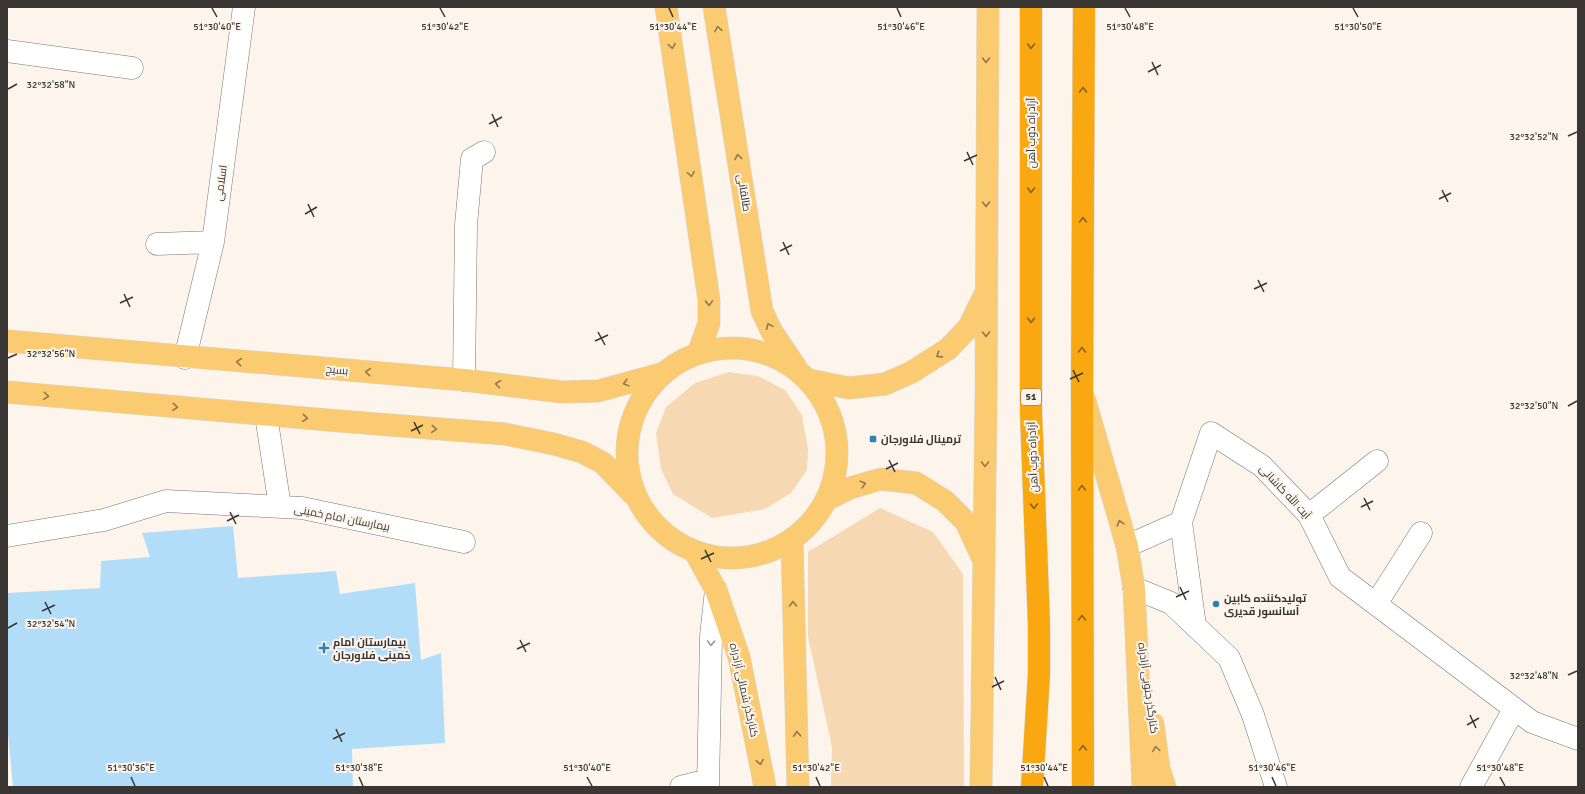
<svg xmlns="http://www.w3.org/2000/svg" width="1585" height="794" viewBox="0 0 1585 794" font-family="Signika,Cairo,sans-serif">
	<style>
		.green { fill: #f6d8b2 }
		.building { fill: #b2ddf9 }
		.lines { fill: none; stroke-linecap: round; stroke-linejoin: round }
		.minor-casing { stroke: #7c756d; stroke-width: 23 }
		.major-casing { stroke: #d7d7d6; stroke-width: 23 }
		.highway-casing { stroke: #d7d7d6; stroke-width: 23 }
		.minor { stroke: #fff; stroke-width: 22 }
		.major { stroke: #fbcb71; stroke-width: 22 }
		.highway { stroke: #f9a812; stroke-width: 22 }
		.oneway { stroke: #90794f }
		.oneway2 { stroke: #866426 }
		.oneway3 { stroke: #9c9a99 }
		.ticks { fill: none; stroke: #393633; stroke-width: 1.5 }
		.poi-dot { fill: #2c83b2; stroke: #fdf5ec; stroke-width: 1.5 }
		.labels { text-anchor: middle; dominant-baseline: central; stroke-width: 4; stroke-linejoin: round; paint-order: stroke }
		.shield { fill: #fdf5ec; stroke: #746f6a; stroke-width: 1 }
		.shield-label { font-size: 10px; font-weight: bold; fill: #393633 }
		.street-label { font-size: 11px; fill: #393633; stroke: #fdf5ec }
		.poi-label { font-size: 11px; font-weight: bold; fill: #393633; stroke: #fdf5ec; text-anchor: start }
		.ticks-label { font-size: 10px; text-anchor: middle; fill: #393633; stroke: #fdf5ec; stroke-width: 4; stroke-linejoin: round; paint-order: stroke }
	</style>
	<rect width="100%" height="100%" fill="#fdf5ec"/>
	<path class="green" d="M729,372L758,376L785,390L802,415L808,449L807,470L791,493L765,509L712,518L673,494L661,469L656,433L666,407L695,383Z
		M880,508L933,532L963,574L964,787H831L832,747L808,637V552Z"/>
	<path class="building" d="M233,526L238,578L336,571L340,594L415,583L421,660L441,653L445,743L352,749L353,787H13L7,723V593L100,588L101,561L150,557L142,533Z"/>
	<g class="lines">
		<defs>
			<path id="minor" d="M7,51L132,68
				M157,244L213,242
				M185,358L213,242L244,7
				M464,380L466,225L472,159L484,152
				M266,415L280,507
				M1309,515L1377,461
				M1181,522L1195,626
				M7,536L104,520L166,501L302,508L464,542
				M1127,546L1181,522L1211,433L1262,466L1309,515L1340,577L1532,722L1578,739
				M1134,588L1171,603L1229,658L1253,715L1276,787
				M1376,604L1421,533
				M681,787L708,780
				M708,787L711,636L716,590
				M1471,787L1514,709"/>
			<path id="major" d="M666,7L709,300V323L698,354
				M714,7L762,311L772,332L795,366
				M7,341L464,380L562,392L598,391L664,373
				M627 453a105 105 0 1 1 210 0a105 105 0 1 1-210 0Z
				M809,380L849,388L885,384L912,372L948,349L969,327L984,296
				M7,392L339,421L505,434L554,444L582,452L603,463L634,495
				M1085,401L1127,546L1134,588L1143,787
				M828,499L850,488L881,479L916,483L945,501L966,522L982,557
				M792,541L798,787
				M695,552L716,590L739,657L765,787
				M1153,724L1159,769L1165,787
				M981,787L986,401L988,7"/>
			<path id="highway" d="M1031,7V413L1039,625V674L1032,787
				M1083,787L1082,389L1084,7"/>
		</defs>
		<use href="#minor" class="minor-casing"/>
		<use href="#major" class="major-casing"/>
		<use href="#highway" class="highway-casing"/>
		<use href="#minor" class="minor"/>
		<use href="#major" class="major"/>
		<use href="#highway" class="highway"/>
	</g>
	<defs><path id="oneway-chevron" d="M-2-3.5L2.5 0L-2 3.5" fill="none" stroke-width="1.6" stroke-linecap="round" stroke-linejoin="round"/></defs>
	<g class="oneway">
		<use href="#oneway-chevron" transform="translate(718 29) rotate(-99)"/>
		<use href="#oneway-chevron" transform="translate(672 46) rotate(82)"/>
		<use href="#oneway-chevron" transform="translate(986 60) rotate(90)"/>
		<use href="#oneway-chevron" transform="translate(738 157) rotate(-99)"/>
		<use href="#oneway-chevron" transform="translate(691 174) rotate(82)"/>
		<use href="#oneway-chevron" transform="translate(986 204) rotate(90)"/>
		<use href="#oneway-chevron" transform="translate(709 303) rotate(88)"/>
		<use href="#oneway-chevron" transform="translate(769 326) rotate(-114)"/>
		<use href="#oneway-chevron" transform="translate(986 334) rotate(90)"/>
		<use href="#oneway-chevron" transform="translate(939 355) rotate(147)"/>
		<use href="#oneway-chevron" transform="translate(239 362) rotate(-175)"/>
		<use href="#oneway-chevron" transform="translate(368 372) rotate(-175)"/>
		<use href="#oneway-chevron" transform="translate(626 383) rotate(165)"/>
		<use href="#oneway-chevron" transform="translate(498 384) rotate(-173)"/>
		<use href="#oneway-chevron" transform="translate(46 396) rotate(5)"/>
		<use href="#oneway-chevron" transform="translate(175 407) rotate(5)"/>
		<use href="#oneway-chevron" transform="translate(305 418) rotate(5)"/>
		<use href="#oneway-chevron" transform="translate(434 429) rotate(4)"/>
		<use href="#oneway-chevron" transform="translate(985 464) rotate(91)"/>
		<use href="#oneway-chevron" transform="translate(863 484) rotate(-16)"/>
		<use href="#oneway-chevron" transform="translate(1120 523) rotate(-106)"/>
		<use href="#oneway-chevron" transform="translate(793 604) rotate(-91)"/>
		<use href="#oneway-chevron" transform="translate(797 734) rotate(-93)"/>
		<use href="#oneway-chevron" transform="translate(1156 749) rotate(-98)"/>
		<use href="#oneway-chevron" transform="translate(760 762) rotate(79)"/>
	</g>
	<g class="oneway2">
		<use href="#oneway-chevron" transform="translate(1031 46) rotate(90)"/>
		<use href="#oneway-chevron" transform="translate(1083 90) rotate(-90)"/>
		<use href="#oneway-chevron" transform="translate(1031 190) rotate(90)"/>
		<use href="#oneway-chevron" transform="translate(1083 220) rotate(-90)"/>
		<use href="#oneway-chevron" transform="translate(1031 320) rotate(90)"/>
		<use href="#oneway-chevron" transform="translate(1082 350) rotate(-90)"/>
		<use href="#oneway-chevron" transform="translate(1082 488) rotate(-90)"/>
		<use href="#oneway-chevron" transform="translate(1034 506) rotate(88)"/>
		<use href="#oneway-chevron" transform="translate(1082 618) rotate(-90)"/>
		<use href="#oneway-chevron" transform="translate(1083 748) rotate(-90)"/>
	</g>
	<use class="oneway3" href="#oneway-chevron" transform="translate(711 643) rotate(92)"/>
	<path class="ticks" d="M212,8L217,17M440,8L445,17M669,8L673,17M897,8L901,17M1125,8L1130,17M1353,8L1358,17M1152,62L1158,75M1148,72L1161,65M8,89L17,84M492,114L498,127M489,124L502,117M1568,136L1577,132M967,152L973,165M964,161L977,155M1442,190L1448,202M1439,199L1451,193M308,204L314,217M305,214L317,207M783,242L789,255M780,251L792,245M1258,280L1264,292M1254,289L1267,283M124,294L130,307M120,303L133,297M598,332L605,345M595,341L608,335M8,358L17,354M1073,370L1079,382M1070,379L1083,373M1568,406L1577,401M414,422L420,434M411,431L423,425M889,460L895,472M886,469L898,463M1364,498L1370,510M1361,507L1373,501M230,512L236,524M227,521L239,515M705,550L711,562M701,559L714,553M1180,587L1186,600M1176,597L1189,591M45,602L51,614M42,611L55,605M8,628L17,623M520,640L526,652M517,649L530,643M1568,675L1577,671M995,677L1001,690M992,687L1004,681M1470,715L1476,728M1467,725L1479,718M336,729L342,742M333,739L345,733M131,777L135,786M359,777L363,786M587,777L592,786M816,777L820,786M1044,777L1048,786M1272,777L1276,786M1500,777L1505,786"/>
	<g class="poi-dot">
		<rect x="869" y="435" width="8" height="8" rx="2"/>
		<circle cx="1216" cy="604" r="4"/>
		<path d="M322 642h4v4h4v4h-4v4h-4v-4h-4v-4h4z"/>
	</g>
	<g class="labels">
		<rect class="shield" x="1021" y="389" width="20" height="16" rx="3"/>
		<g class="shield-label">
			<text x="1031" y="397">51</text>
		</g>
		<g class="street-label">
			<text transform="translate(1031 133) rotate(-90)">آزادراه ذوب آهن</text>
			<text transform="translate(221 183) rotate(-82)">اسلامی</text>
			<text transform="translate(744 193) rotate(81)">طالقانی</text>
			<text transform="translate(337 370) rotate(5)">بسیج</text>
			<text transform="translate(1033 457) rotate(-92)">آزادراه ذوب آهن</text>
			<text transform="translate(1285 492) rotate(47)">آیت الله کاشانی</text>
			<text transform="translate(342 518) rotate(11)">بیمارستان امام خمینی</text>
			<text transform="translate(1148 688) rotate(82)">کنارگذر جنوبی آزادراه</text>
			<text transform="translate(744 690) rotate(77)">کنارگذر شمالی آزادراه</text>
		</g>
		<g class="poi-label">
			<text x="881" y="439">ترمینال فلاورجان</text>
			<text x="1224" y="598">تولیدکننده کابین<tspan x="1224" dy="13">آسانسور قدیری</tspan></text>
			<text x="333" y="642">بیمارستان امام<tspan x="333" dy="13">خمینی فلاورجان</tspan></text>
		</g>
	</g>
	<g class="ticks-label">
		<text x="217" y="30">51°30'40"E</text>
		<text x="445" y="30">51°30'42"E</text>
		<text x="673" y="30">51°30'44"E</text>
		<text x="901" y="30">51°30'46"E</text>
		<text x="1358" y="30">51°30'50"E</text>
		<text x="1130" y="30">51°30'48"E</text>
		<text x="51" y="88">32°32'58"N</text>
		<text x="1534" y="140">32°32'52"N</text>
		<text x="51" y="357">32°32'56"N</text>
		<text x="1534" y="409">32°32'50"N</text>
		<text x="51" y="627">32°32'54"N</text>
		<text x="1534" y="679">32°32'48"N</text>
		<text x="131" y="771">51°30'36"E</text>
		<text x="359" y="771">51°30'38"E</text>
		<text x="587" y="771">51°30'40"E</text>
		<text x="816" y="771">51°30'42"E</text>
		<text x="1044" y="771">51°30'44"E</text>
		<text x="1272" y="771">51°30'46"E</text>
		<text x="1500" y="771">51°30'48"E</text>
	</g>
	<rect width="1585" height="794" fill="none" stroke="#393633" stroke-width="16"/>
</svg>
